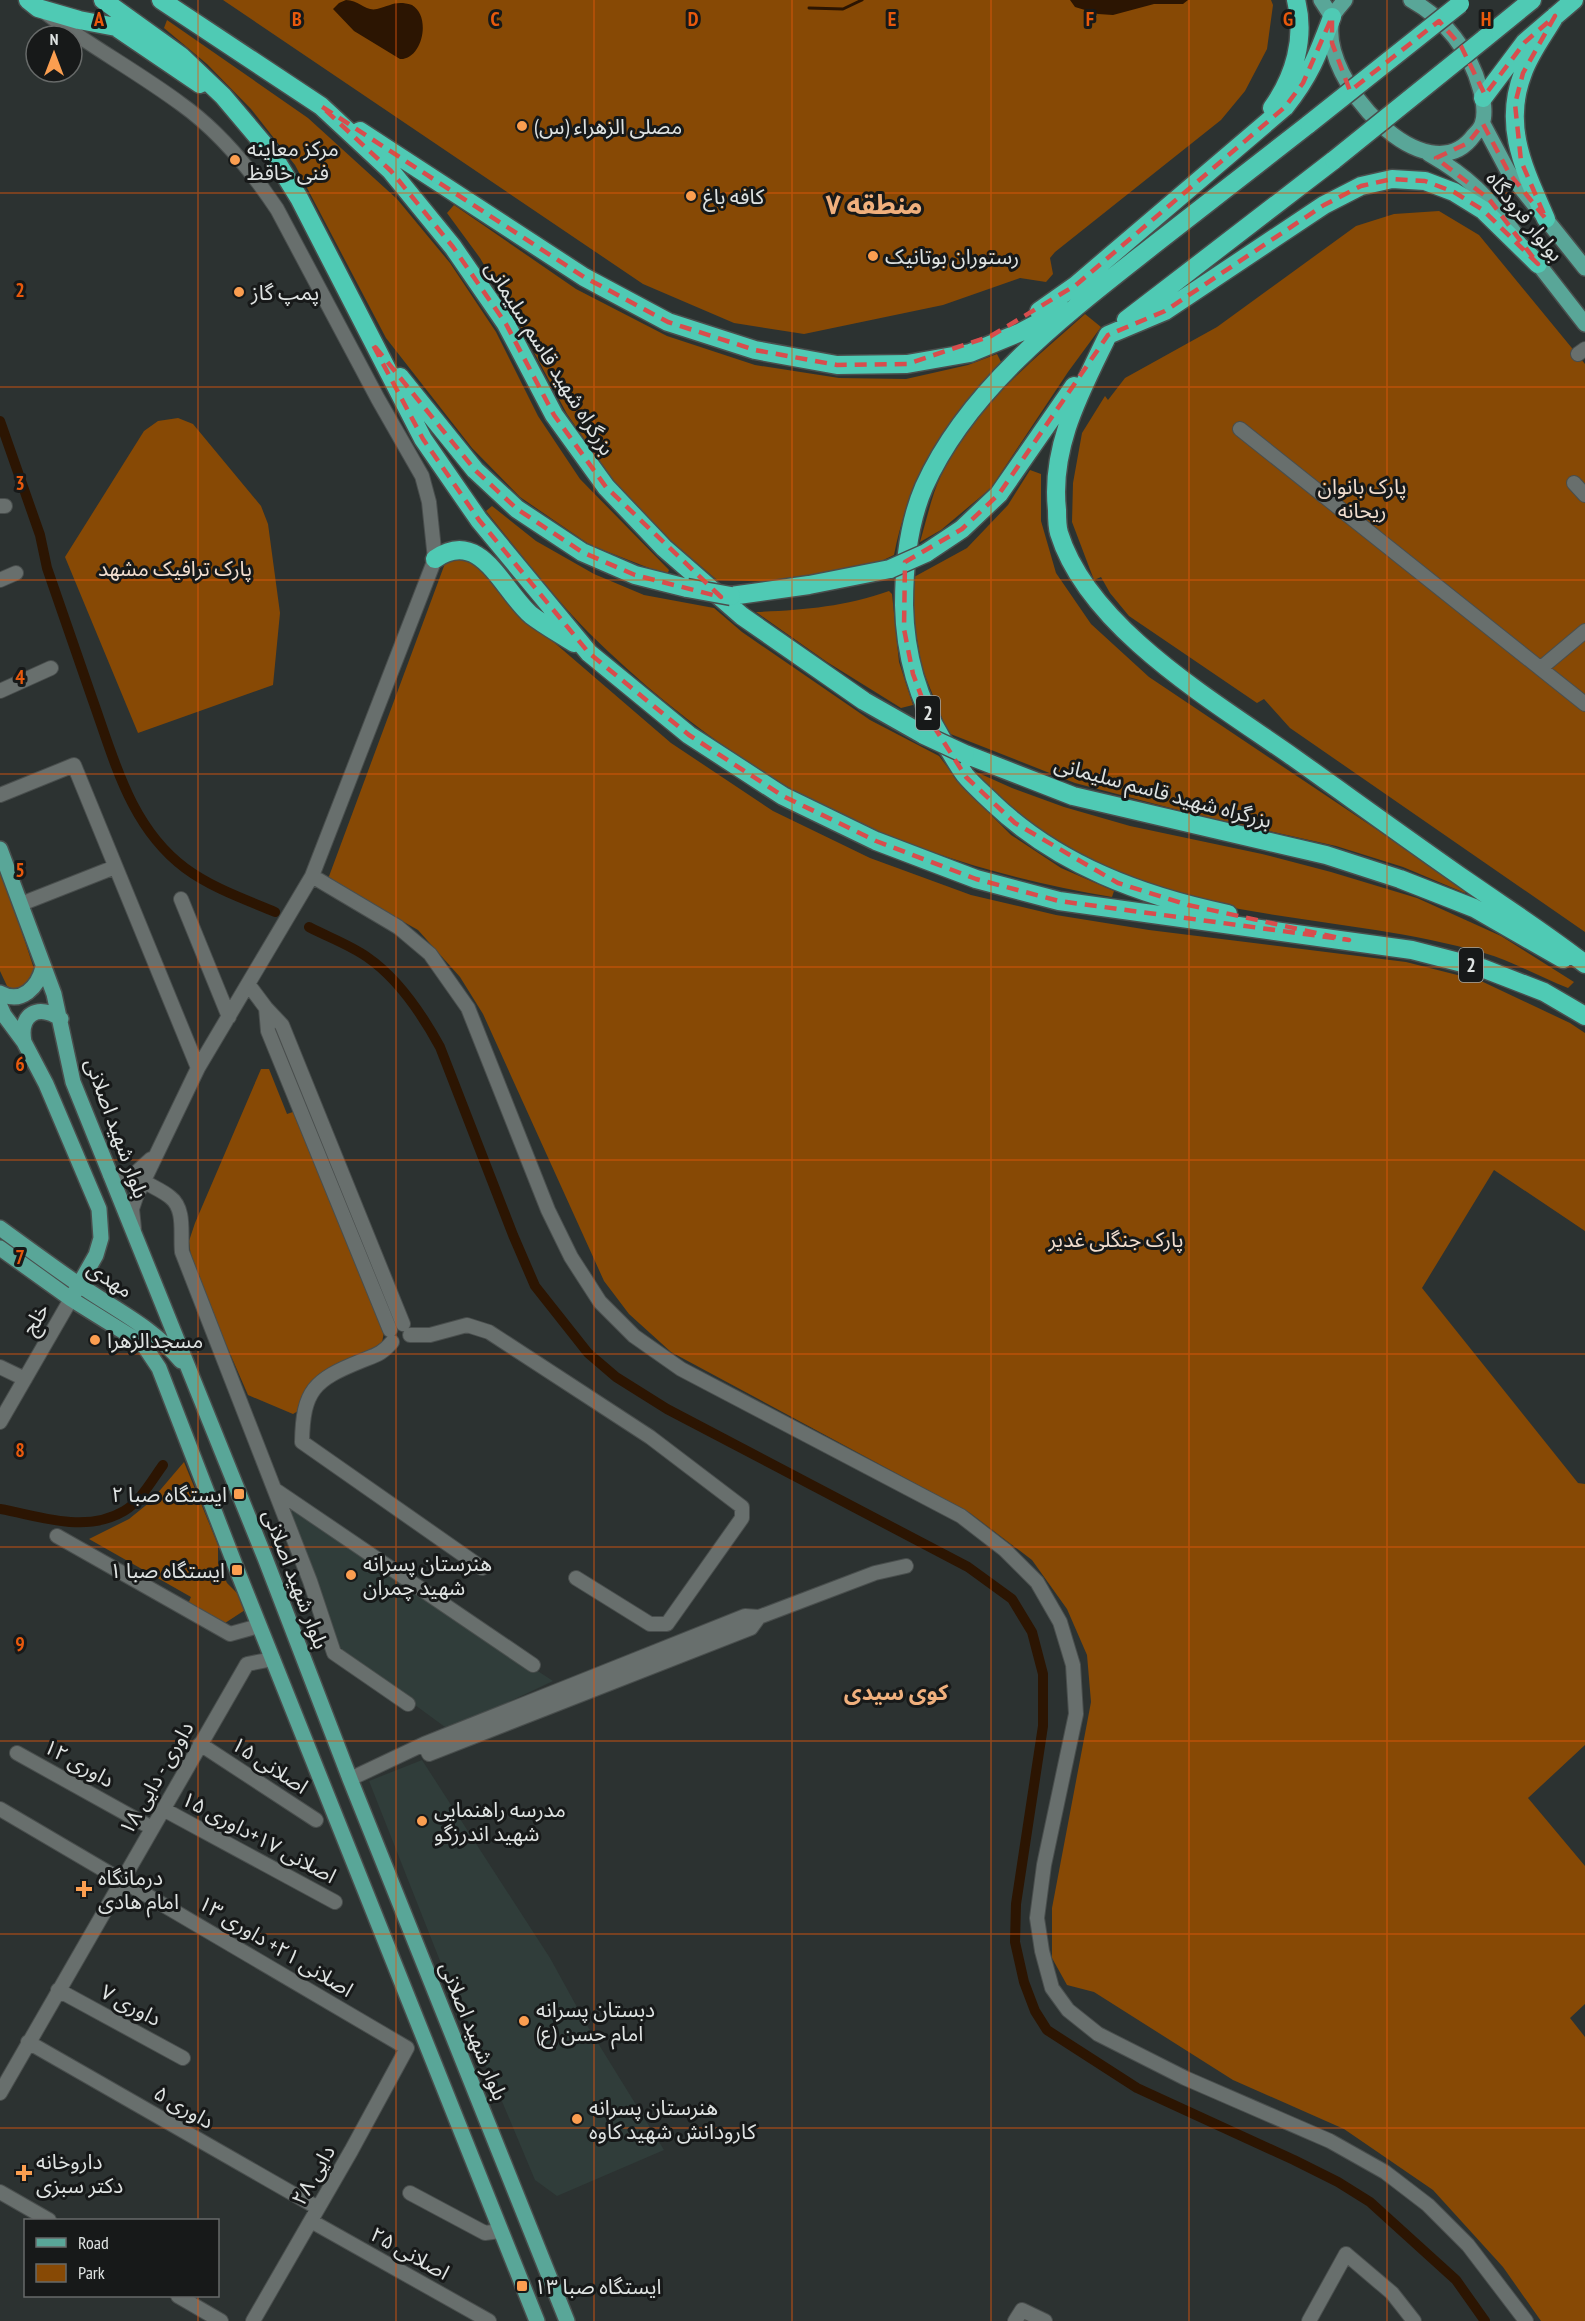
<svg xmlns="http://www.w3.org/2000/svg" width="1585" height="2321" viewBox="0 0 1585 2321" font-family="'PT Sans Narrow','Noto Sans Arabic',sans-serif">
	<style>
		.built { fill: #303d3a }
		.green { fill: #874905 }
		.water { fill: #2c1502 }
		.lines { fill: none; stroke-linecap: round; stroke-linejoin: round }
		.stream { stroke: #2c1502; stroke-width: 3 }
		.canal { stroke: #2c1502; stroke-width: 10 }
		.minor-casing { stroke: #494e4d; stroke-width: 16 }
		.major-casing { stroke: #494e4d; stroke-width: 18 }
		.highway-casing { stroke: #494e4d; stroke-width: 21 }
		.minor { stroke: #686f6d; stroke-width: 14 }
		.major { stroke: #59a698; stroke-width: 15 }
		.highway { stroke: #4fcab4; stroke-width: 18 }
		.highway-bridge-casing { stroke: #494e4d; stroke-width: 21; stroke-linecap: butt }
		.highway-bridge { stroke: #4fcab4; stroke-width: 18 }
		.marked { fill: none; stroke: #d84d4d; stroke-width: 4.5; stroke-dasharray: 12 8; stroke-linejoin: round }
		.grid { fill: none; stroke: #e8590c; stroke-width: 1.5; stroke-opacity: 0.55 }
		.poi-dot { fill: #fb9e50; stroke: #171919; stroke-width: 2 }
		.labels { text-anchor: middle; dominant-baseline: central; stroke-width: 6; stroke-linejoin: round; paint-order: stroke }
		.shield { fill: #171919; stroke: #a3a6a6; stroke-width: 1.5 }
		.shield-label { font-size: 20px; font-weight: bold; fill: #dfe3e2 }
		.poi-label { font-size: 21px; fill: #dfe3e2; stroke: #171919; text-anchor: start }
		.street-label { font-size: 21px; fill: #dfe3e2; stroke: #171919 }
		.park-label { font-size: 21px; fill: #f1ddce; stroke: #171919 }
		.neighbourhood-label { font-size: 22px; font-weight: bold; fill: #f0b07d; stroke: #171919 }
		.district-label { font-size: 27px; font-weight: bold; fill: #f0b07d; stroke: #171919 }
		.grid-label { font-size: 20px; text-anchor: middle; font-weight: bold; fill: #e8590c; stroke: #171919; stroke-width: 6; stroke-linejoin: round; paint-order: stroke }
	</style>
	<rect width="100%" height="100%" fill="#2c3231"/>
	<path class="built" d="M280,1502L553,1681L449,1730L339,1649Z
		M422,1760L550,1958L588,2027L664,2150L557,2196L535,2180L496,2087L461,2014L369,1781Z"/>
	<path class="green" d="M223,0H1271L1273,5L1267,49L1245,91L1221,120L1055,252L1050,258L1053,274L1046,282L1020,278L943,305L804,334L734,323L643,284Z
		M167,20L308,118L397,199L450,263L496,332L538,416L580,479L669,570L667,575L590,545L520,497L472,448L386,338L295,165L251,109L207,64L164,28Z
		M454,205L576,289L667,336L755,365L839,378L906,379L968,365L997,354L1001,362C949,417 908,480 894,555L877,563L777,582L717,580L671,541L615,483L567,414L521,328L480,258L447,213Z
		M1439,211L1479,235L1585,364V932L1290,728L1264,699L1257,703L1129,616L1110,593L1101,577L1094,580L1072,522L1073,483L1082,433L1105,396L1108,400L1125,378L1217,327L1356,226L1394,214Z
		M1085,314L1101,327L1068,372L991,488L941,530L920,542C925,525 929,508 934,493C961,417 1028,365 1085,314Z
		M178,418L193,424L261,506L268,524L280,613L273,685L138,733L65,557L144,431L158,421Z
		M1030,470L1041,474V521L1056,573L1091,624L1149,677L1467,890L1465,893L1403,867L1336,846L1201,816L1075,783L948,733L922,668L914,622V577L967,548L1008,505Z
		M492,506L536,541L594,574L644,595L714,608L742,632L870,720L939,756L962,786L1011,835L1061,868L1114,891L1112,897C1050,887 991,872 932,852C914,846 894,841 876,833C768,784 672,715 588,632C551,594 519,552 486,511Z
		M447,558L476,560L528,620L671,743L773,811L870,858L971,895L1056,915L1149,930L1406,962L1481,981L1570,1023L1585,1033V1231L1494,1170L1422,1288L1578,1483L1585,1484V1745L1528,1798L1585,1866V2004L1570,2018L1585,2037V2321H1541L1503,2267L1433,2190L1344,2129L1233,2080L1094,1992L1067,1985L1052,1958V1908L1091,1702L1087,1655L1067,1609L1032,1560L970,1513L671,1352L629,1314L604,1281L483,1014L460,977L418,930L328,879Z
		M889,591L892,594L899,662L913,705L901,708L827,662L756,612C804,610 843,607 889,591Z
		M974,771L1012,788L1064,807L1130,826L1262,854L1331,872L1417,898L1501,936L1574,982L1568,988C1540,977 1512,961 1484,953C1328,908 1162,928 1026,822C1007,808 991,788 974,771Z
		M0,865L35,972L34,981L17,991L7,986L0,971Z
		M261,1069H269L287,1114L293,1112L384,1331C383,1338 382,1347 376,1352C365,1361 348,1361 335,1366C315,1372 301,1391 298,1411L293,1414L248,1395L192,1266L189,1241L195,1223Z
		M184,1462L218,1545V1563L227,1583L239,1595L245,1610L222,1625L188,1604L191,1597L89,1539L129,1519L150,1502Z"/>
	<path class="water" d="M346,0C359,0 366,12 377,9C391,6 395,0 412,5C432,17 422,60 400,59L354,31L333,9L339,3Z
		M1070,0H1188L1183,4H1154L1113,15L1098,14L1075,7Z"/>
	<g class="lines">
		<path class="stream" d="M809,8L843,9L862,0"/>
		<path class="canal" d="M0,421L40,535L47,568C62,611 77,654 92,698C114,759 130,827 185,868C212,888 244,899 275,912
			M309,927C328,937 350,945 367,957C399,979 422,1014 440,1047L513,1235L535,1286L588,1353L616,1377L667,1409L968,1567L1012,1599L1032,1632L1043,1674V1726L1016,1904L1015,1942L1024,1982L1035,2011L1047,2030L1137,2088L1294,2160L1338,2182L1370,2202L1456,2280L1485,2321
			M0,1509C40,1516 85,1534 124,1511C140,1502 152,1480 163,1465"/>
		<defs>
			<path id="minor" d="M47,14C90,46 138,72 181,104C219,131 251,170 277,209L378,399L422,476L429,502L435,559L312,876L198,1068L136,1197L132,1209L134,1228
				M1578,354L1585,349
				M1240,429L1585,704
				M1574,483L1585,495
				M0,506H5
				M0,580L16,573
				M1541,668L1585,631
				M0,691L51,668
				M0,795L74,765L198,1068
				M312,876L398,927L430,954L468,1008L548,1210L571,1257L600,1302L634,1336L681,1369L961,1516L1005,1550L1037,1582L1060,1622L1073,1665L1076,1714L1044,1865L1037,1918L1042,1951L1052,1988L1068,2010L1098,2034L1185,2078L1330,2141L1385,2172L1428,2205L1468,2245L1526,2321
				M181,899L229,1017
				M21,904L115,867
				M248,984L266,1008L282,1025L403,1324
				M266,1008L268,1031L390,1330
				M110,1175L129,1179L151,1159
				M145,1182C153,1187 163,1191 170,1197C186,1209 180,1235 182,1252L310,1581L334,1653L408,1704
				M410,1335H430L467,1325L489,1332L650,1437L742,1507V1518L667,1624H650L576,1578
				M392,1342C382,1354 376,1355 361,1361C314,1380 303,1390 302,1442L482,1568
				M0,1367L25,1379
				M0,1422L71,1299
				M277,1491L533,1665
				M57,1536L230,1634L259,1626
				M200,1744L316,1820
				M424,1744L429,1754L751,1628L759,1617
				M17,1753L152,1828
				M350,1779L424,1744L745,1616L759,1617L875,1573L906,1566
				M0,1809L407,2048L351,2151L253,2321
				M163,1809L335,1902
				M58,1990L183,2058
				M28,2042L318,2208
				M0,2093L247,1664L273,1659
				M0,2192L49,2220
				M410,2193L485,2233L500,2231
				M311,2221L489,2321
				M178,2296L221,2321
				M1015,2321L1022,2310L1045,2321
				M1309,2321L1346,2254L1392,2293L1414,2321"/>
			<path id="major" d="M1321,0L1332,17
				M1345,0C1341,5 1333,13 1332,19C1318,81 1428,199 1474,135C1477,132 1481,127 1482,124C1486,114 1483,97 1480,88C1470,51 1445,19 1411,0
				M1483,124L1509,173L1585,268
				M1429,154C1469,177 1486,195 1514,232
				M1532,256L1585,324
				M0,849L54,994L73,1082L265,1558L350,1779L567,2321
				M0,993C22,1005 38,987 43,967
				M0,1006L4,1015L24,1042L46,1084L99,1209L101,1238L96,1255L71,1299
				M24,1042C19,1014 38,1003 61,1019
				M0,1228C26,1247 52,1266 78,1284C114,1309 153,1327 181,1361
				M0,1248L71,1299L132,1337L145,1347L159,1368L237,1570L537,2321"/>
			<path id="highway" d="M28,0L38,8L79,20L116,27L200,84
				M103,0L181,56L223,96L272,154L299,198L423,439L479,520L589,653L689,735L783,796L876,841L976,879L1059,901L1412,950L1482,968L1544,992L1585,1016
				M161,0L321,106L391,171L453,247L506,324L554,415L606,487L664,548L742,616L864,701L924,735
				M1484,39L1532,0
				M1483,98L1525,42L1574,0
				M1272,108C1294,77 1306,38 1296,0
				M360,131L584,277L668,322L755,350L837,365L907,364L970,353L1021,332L1063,310
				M1546,219C1525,170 1502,127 1523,73C1530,53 1544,35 1555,16
				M1538,264L1483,210L1454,192L1425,181L1392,179L1361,186L1324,205L1165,311L1108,335C1081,391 1050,446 1057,510C1057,518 1057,526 1059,533C1088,628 1215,702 1293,757C1352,799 1411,842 1470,883C1509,910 1548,935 1585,964
				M1039,311L1076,285L1285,107C1310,76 1318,54 1332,17
				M1126,320L1334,160
				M400,377L475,470L517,509L582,552L635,575L687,588
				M926,553L962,529L999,494L1074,386
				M435,559C481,527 502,590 531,615C544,625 560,634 574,643
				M731,596L809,585L890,569
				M965,754L1073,796L1326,855L1400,879L1474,908L1563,959
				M1228,914C1142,896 1058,865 993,803C984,794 973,785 965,775C957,764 951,752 943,741C918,700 905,653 904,605C904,566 908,524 924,487C969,386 1070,311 1155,244C1206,204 1257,164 1309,124"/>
		</defs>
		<use href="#minor" class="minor-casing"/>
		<use href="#major" class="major-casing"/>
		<use href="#highway" class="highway-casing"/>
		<use href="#minor" class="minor"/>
		<use href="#major" class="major"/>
		<use href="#highway" class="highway"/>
		<defs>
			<path id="highway-bridge" d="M1309,124L1460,4
				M1334,160L1484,39
				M890,569L926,553
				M687,588L731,596
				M924,735L965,754"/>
		</defs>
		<use href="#highway-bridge" class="highway-bridge-casing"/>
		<use href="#highway-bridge" class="highway-bridge"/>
	</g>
	<path class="marked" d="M1555,16L1523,73L1515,104L1521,161L1546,219L1509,173L1483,124L1468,143L1436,158L1489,199L1538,264L1483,210L1454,192L1425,181L1392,179L1361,186L1324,205L1165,311L1108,335L999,494L962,529L905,562L904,629L913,674L931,722L966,777L1015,823L1118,883L1188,905L1349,940L1059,901L976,879L876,841L783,796L689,735L589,653L479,520L423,439L372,343L475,470L517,509L582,552L635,575L721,597L606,487L554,415L506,324L453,247L391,171L321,106L584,277L668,322L755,350L837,365L907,364L991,336L1076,285L1285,107L1303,83L1332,17V43L1350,91L1439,21L1461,46L1485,95L1525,42Z"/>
	<path class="grid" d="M198,0V2220M396,0V2321M594,0V2321M792,0V2321M991,0V2321M1189,0V2321M1387,0V2321M0,193H1585M0,387H1585M0,580H1585M0,774H1585M0,967H1585M0,1160H1585M0,1354H1585M0,1547H1585M0,1741H1585M0,1934H1585M0,2128H1585M198,2296V2321"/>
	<g class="poi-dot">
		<circle cx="522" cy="126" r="6"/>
		<circle cx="235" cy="160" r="6"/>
		<circle cx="691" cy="196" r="6"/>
		<circle cx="873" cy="256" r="6"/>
		<circle cx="239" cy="292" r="6"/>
		<circle cx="95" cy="1340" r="6"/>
		<rect x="233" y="1488" width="12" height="12" rx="3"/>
		<rect x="231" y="1564" width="12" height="12" rx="3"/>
		<circle cx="351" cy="1575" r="6"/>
		<circle cx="422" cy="1821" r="6"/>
		<path d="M81 1880h6v6h6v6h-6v6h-6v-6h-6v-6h6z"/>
		<circle cx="524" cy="2021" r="6"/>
		<circle cx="577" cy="2119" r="6"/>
		<path d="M21 2164h6v6h6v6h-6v6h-6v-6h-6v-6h6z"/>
		<rect x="516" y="2280" width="12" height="12" rx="3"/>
	</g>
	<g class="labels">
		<g class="shield">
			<rect x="916" y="696" width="24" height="34" rx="4.5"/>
			<rect x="1459" y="948" width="24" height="34" rx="4.5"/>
		</g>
		<g class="shield-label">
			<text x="928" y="713">2</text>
			<text x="1471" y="965">2</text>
		</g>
		<g class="poi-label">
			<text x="534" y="126">مصلی الزهراء (س)</text>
			<text x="247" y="148">مرکز معاینه<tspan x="247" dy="24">فنی خاقظ</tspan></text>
			<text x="703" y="196">کافه باغ</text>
			<text x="885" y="256">رستوران بوتانیک</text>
			<text x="251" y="292">پمپ گاز</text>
			<text x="107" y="1340">مسجدالزهرا</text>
			<text x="227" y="1494" text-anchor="end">ایستگاه صبا ۲</text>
			<text x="363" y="1563">هنرستان پسرانه<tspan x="363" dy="24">شهید چمران</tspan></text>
			<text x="225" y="1570" text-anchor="end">ایستگاه صبا ۱</text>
			<text x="434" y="1809">مدرسه راهنمایی<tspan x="434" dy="24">شهید اندرزگو</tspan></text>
			<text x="98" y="1877">درمانگاه<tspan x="98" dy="24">امام هادی</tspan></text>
			<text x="536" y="2009">دبستان پسرانه<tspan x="536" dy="24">امام حسن (ع)</tspan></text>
			<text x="589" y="2107">هنرستان پسرانه<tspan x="589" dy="24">کارودانش شهید کاوه</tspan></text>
			<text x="36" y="2161">داروخانه<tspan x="36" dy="24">دکتر سبزی</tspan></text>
			<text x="534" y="2286">ایستگاه صبا ۱۳</text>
		</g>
		<g class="street-label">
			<text transform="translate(1525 216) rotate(51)">بولوار فرودگاه</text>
			<text transform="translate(550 358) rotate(58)">بزرگراه شهید قاسم سلیمانی</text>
			<text transform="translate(1163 792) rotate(15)">بزرگراه شهید قاسم سلیمانی</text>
			<text transform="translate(117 1128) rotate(70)">بلوار شهید اصلانی</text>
			<text transform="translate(110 1279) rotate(33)">مهدی</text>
			<text transform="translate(35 1319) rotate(-60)">خلج</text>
			<text transform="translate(296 1579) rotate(69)">بلوار شهید اصلانی</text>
			<text transform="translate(79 1763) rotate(29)">داوری ۱۲</text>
			<text transform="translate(270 1765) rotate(33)">اصلانی ۱۵</text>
			<text transform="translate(156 1778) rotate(-60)">داوری - دایی ۱۸</text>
			<text transform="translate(259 1837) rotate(28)">اصلانی ۱۷+داوری ۱۵</text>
			<text transform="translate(276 1946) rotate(31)">اصلانی ۲۱+ داوری ۱۳</text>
			<text transform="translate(131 2005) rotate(28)">داوری ۷</text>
			<text transform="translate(474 2031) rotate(68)">بلوار شهید اصلانی</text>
			<text transform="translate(184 2107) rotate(30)">داوری ۵</text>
			<text transform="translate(313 2175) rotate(-60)">دایی ۲۸</text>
			<text transform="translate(410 2253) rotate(29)">اصلانی ۲۵</text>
		</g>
		<g class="park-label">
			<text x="1362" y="486">پارک بانوان<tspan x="1362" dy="24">ریحانه</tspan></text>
			<text x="175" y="568">پارک ترافیک مشهد</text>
			<text x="1116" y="1239">پارک جنگلی غدیر</text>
		</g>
		<g class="neighbourhood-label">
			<text x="896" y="1692">کوی سیدی</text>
		</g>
		<g class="district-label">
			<text x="874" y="204">منطقه ۷</text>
		</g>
	</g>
	<g class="grid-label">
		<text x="99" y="26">A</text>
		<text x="297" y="26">B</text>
		<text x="495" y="26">C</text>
		<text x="693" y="26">D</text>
		<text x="892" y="26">E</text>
		<text x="1090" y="26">F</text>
		<text x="1288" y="26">G</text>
		<text x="1486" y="26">H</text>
		<text x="20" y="297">2</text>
		<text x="20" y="490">3</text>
		<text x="20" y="684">4</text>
		<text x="20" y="877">5</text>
		<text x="20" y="1071">6</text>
		<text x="20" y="1264">7</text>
		<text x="20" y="1457">8</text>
		<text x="20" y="1651">9</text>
	</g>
	<rect x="24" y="2219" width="195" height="78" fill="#171919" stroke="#676a69" stroke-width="1.5"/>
	<rect x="36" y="2238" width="30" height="9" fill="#59a698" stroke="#676a69" stroke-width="1.5"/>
	<text x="78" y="2249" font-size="18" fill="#dfe3e2">Road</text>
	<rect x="36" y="2264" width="30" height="18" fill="#874905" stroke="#676a69" stroke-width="1.5"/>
	<text x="78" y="2279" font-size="18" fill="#dfe3e2">Park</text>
	<g transform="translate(54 54)"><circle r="28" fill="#171919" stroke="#676a69" stroke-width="1.5"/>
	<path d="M0-4.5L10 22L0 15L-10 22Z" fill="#fb9e50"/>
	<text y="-9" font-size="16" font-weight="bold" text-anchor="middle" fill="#dfe3e2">N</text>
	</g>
</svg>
